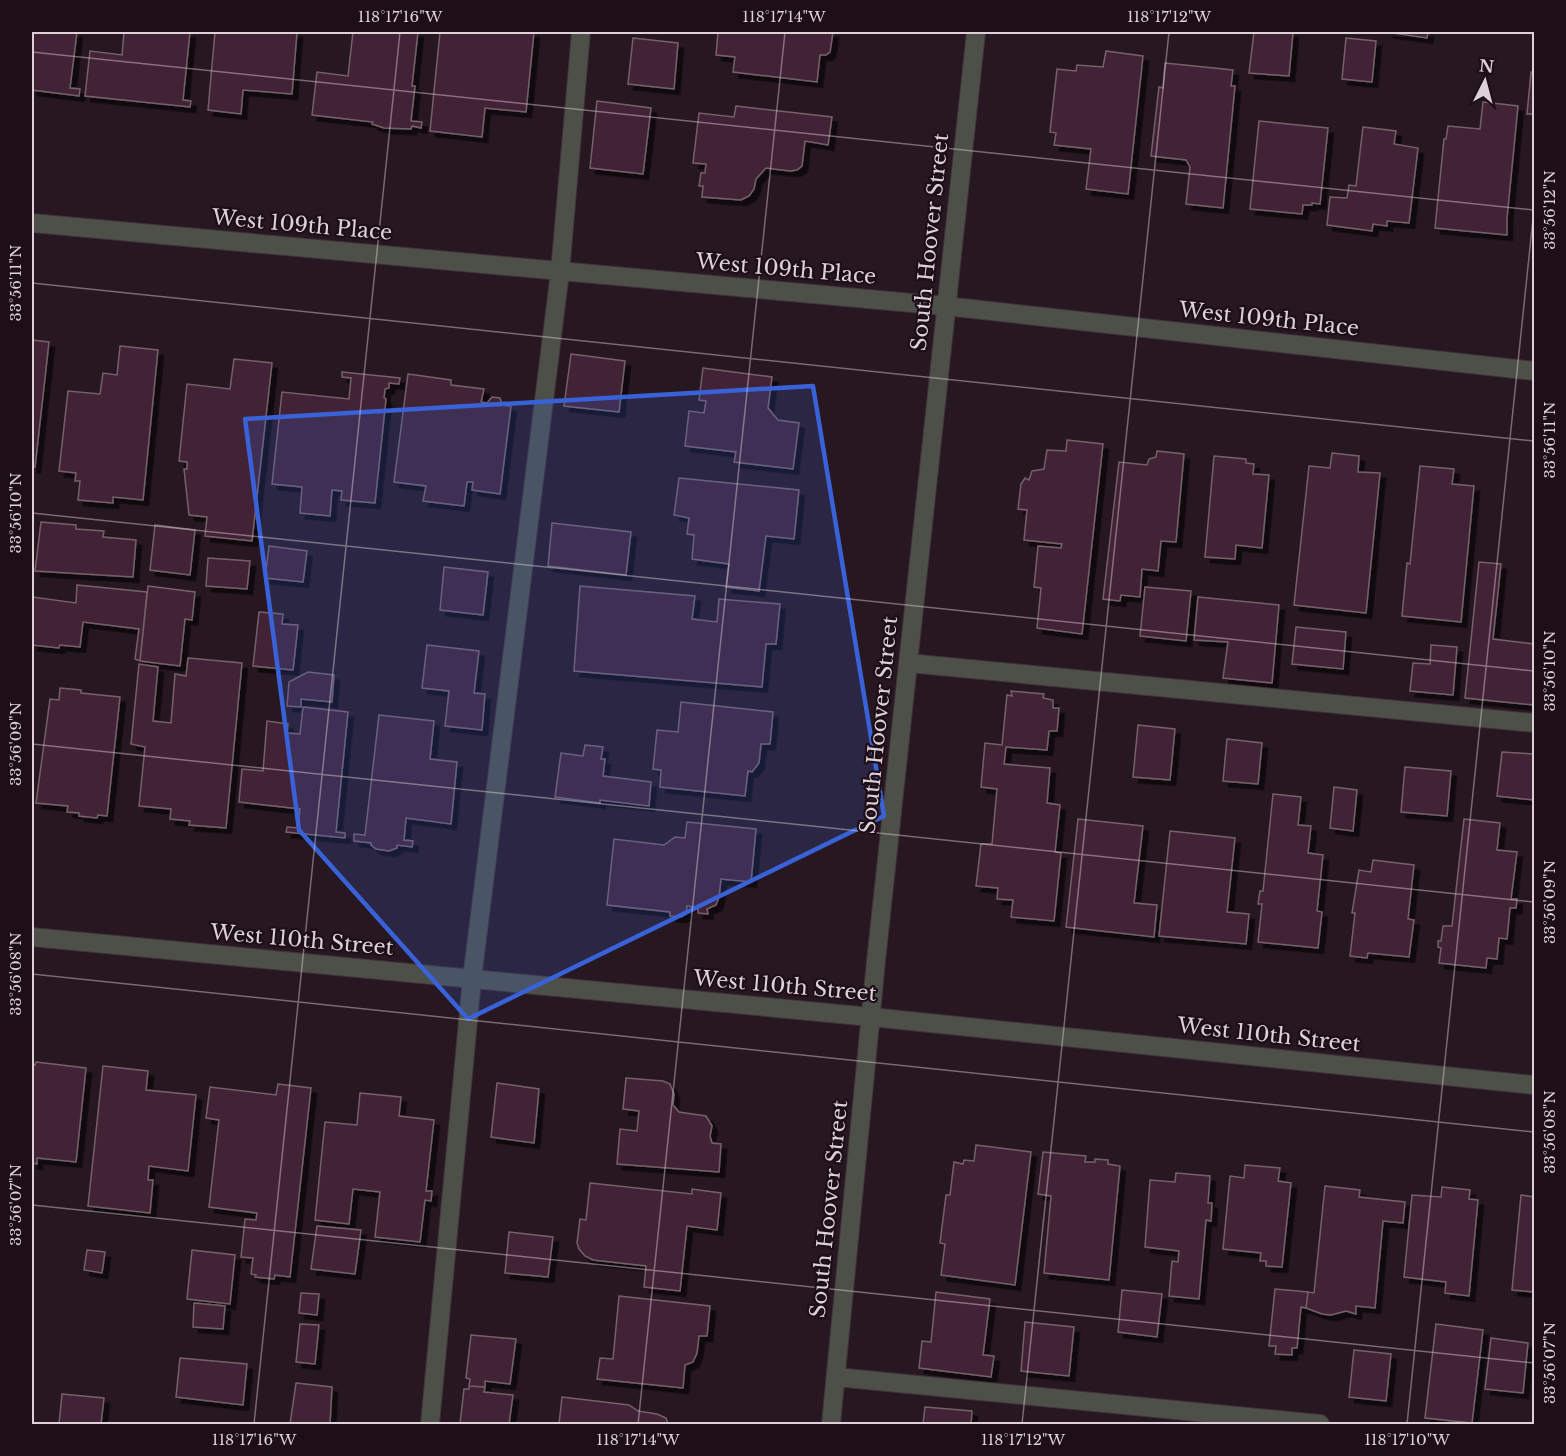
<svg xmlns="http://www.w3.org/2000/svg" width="1566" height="1456" viewBox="0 0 1566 1456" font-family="'Libre Baskerville',serif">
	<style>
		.building { fill: #432335; stroke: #74616b; stroke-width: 1.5; filter: url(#shadow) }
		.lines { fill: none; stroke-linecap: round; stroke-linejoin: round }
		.minor-casing { stroke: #40313a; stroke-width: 20 }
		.minor { stroke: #4d5048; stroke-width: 18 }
		.marked { fill: #3a62d8; fill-opacity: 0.2; stroke: #3a62d8; stroke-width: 4.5; stroke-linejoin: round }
		.ticks { fill: none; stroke: #ddd1d7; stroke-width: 1.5; stroke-opacity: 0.45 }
		.labels { text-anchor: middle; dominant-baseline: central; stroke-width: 4.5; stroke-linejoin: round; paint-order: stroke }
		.street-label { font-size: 21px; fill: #ddd1d7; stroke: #1d0e17 }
		.neatline { fill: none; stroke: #ddd1d7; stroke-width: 2 }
		.ticks-label { font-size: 15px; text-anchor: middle; fill: #ddd1d7 }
	</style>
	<defs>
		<filter id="shadow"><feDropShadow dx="5.5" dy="5.5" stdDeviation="0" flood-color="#0009"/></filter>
	</defs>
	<rect width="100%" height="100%" fill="#271720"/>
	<path class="building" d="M32,32H77L70,88L80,89L79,96L32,90Z
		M124,32H190L183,100L191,101L190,107L85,96L90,51L122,55Z
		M215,32H297L292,94L243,90L241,114L208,110Z
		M353,32H418L412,86H415L411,121L422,122L421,128L412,126L411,129L384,128L372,124L373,122L312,115L317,72L348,76Z
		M440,32H534L526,112L485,108L482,137L430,131Z
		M718,32H833L830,52L826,55H820L817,82L733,72L735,57L716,55Z
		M1254,32H1293L1289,76L1249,73Z
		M1386,32H1428L1427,38Z
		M633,38L678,43L674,89L628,84Z
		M1346,38L1376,41L1372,82L1342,79Z
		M1106,51L1143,56L1128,194L1086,189L1091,149L1054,145L1056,133L1050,132L1057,69L1076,71L1077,65L1103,67Z
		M1165,63L1233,70L1231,86H1235L1223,208L1186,204L1190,167L1186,160L1151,156L1159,87L1163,88Z
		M1531,72L1534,73V114H1527Z
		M597,101L651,108L643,174L590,168Z
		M1483,102L1518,106L1507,218V235L1435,228L1444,139H1446L1448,126L1480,129Z
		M736,106L832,117L828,145L805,141L802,166L797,170L790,171L766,168L756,179L754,189L749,196L741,200L702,197L703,186H699L701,173H705L706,164L693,163L699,113L734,117Z
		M1259,121L1328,128L1320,204L1312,203V205H1303L1302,214L1250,209Z
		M1363,127L1396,131L1394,144L1418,148L1409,223L1387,221V226L1373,224L1372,231L1327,225L1330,197L1347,198L1349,185L1356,186Z
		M32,340L49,342L35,467H32Z
		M120,346L158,350L143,500L113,497V503L78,500L80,481H75L76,473L59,471L68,391L100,394L103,373L117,375Z
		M571,354L625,361L619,412L564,406Z
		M234,359L272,363L252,541L205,536L207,517L189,515L184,469H187V462L179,461L187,384L230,389Z
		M703,368L772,377L768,408L778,420L799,423L793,469L734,462L736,452L685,446L689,411L704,413L706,401L699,400Z
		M342,372L400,378L399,384L389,383V388L385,389L384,398L386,399L375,503L341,500L342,491L332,490L330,516L300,513L302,487L272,484L282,392L349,399L351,378L342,377Z
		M408,374L451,380V385L484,389L481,402L487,403L492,397L500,398L502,405L511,406L500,494L472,490L473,482H467L464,506L423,501L426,486L394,482Z
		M1067,440L1103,444L1082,634L1037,628L1041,588L1034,587L1038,546L1061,548L1062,544L1024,540L1027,510L1018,509L1021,484L1025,478L1029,480L1032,471L1044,469L1047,450L1066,451Z
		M1157,451L1184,454L1176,542L1161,541L1158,571L1142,569L1140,597L1121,595L1120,601L1103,599L1119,462L1147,465L1149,459L1156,457Z
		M1332,453L1359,456L1358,472L1380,473L1366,613L1294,605L1309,466L1330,468Z
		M1214,456L1246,459V463L1254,464L1253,474L1269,475L1262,548L1236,545L1235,559L1205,557Z
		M1420,466L1454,469L1452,484L1474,486L1461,622L1402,616L1407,563L1410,564Z
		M679,478L799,490L794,539L766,536L759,591L726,587L729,564L692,559L694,535L687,534L689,518L674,515Z
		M41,522L76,525V529L104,531L103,537L136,540L133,577L35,571Z
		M552,523L631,532L626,575L548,566Z
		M155,525L195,530L190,575L150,570Z
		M269,546L307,551L303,582L265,578Z
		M208,558L250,561L247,589L206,586Z
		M1479,562L1501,564L1493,639L1534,644V705L1465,698Z
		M444,567L488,572L483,615L440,610Z
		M77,585L147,592L140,661L135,659L139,629L83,622L80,647L60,645L59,648L32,645L33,597L76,603Z
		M148,586L195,592L192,620L185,619L180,666L140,661Z
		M580,586L695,596L692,619L717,622L719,599L780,604L776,644H766L762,687L574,671Z
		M1145,587L1191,591L1186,641L1140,636Z
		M1198,597L1279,605L1272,683L1223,678L1228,642L1194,640Z
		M259,612L283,614L282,624L298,625L293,670L253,666Z
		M1296,627L1346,632L1343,669L1292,664Z
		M427,645L479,651L474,693L485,694L482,730L445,726L449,691L422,688Z
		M1431,645L1457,647L1453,695L1410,691L1413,663L1430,664Z
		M188,658L242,663L226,828L189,825L190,821L170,819L171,809L139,806L145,747L131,744L139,664L158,667L153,721L171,723L175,674L186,676Z
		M308,672L334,675L332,702L301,699V707L287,706L289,682Z
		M60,688L81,690V693L120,697L107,816L98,815L97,818L79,816V813L67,812L68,806L36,803L50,699L59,700Z
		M1011,691L1044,694L1043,698L1053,700V708H1059L1057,731H1049L1047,750L1006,747L1004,764L1050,768L1047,803L1060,805L1055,852L1061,853L1054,921L1011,917L1013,900L997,899L998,888L976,886L981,844H992L997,789L981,787L985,743L1002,745L1007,695L1012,696Z
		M681,702L773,712L770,744H761L759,763L752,772L748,771L745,796L660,787L661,770L653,769L657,730L678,732Z
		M303,707L348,712L336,832L345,833V838L286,832L287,827L298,828L300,809L239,802L242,769L263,771L267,721L288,724L287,733L300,734Z
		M379,715L434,721L430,759L457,762L451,824L406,818L404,840L413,841L412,847L397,845V848L389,851L376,849L371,845V843L354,841V834L365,835Z
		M1138,725L1175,729L1170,780L1133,777Z
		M1227,739L1262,743L1258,784L1223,781Z
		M585,745L603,747L601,759H605L603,776L651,782L649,806L600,800V803L555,797L561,753L583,756Z
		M1502,752L1534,754V800L1497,796Z
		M1405,767L1451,771L1447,816L1401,812Z
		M1334,787L1357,790L1353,831L1330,828Z
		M1273,794L1301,797L1298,825L1311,826L1308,853L1323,855L1317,911L1322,912L1318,948L1258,942L1262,904H1258L1260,891H1263Z
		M1078,819L1143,826L1134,903L1157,905L1154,937L1066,927Z
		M1464,819L1500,823L1497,850L1517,852L1511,899H1517L1516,908H1510L1507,939L1499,938L1497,959L1487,958L1486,968L1439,963L1441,948L1438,947V941H1441L1443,926H1452Z
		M687,822L756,829L751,882L721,879L719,897L716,905L707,909L708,914L698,913V908L687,906L686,914L681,917L670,916V912L607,905L614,839L664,845L675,837L685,838Z
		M1170,831L1235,838L1227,912L1249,914L1246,944L1159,936Z
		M1373,860L1414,865L1408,919L1414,920L1409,957L1368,953L1367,958L1350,956L1355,913H1352L1359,870L1371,872Z
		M36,1062L86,1068L76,1162L37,1158V1164L32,1163V1064L35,1065Z
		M103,1066L148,1071L146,1090L196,1095L188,1171L149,1166L148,1180H153L150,1213L88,1206Z
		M626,1078L663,1081L670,1084L674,1094L673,1105L679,1112L706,1116L712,1126L710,1136L712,1143L721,1144L719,1172L617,1164L620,1129L637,1131L639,1111L623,1109Z
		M497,1083L539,1089L534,1143L491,1137Z
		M278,1084L311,1088L290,1277L275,1275L274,1279L255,1277L256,1275L251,1274L253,1258L241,1257L245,1219L256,1220L257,1213L209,1207L219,1120L206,1118L210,1087L276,1095Z
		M360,1093L401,1097L399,1116L434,1120L426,1191H432L431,1201L425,1200L420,1242L375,1237L380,1192L353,1189L349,1224L315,1220L325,1122L357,1125Z
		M976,1145L1031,1152L1015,1285L941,1275L945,1244L940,1243L946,1195H950L954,1162L963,1164L964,1160L974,1161Z
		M1043,1152L1086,1156L1085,1162H1095V1159L1108,1160V1164L1120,1166L1109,1280L1044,1273L1051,1196L1038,1194Z
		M1245,1165L1280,1168L1278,1181L1291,1183L1282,1267L1266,1266V1261H1260L1261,1253L1223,1249L1230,1176L1244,1178Z
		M1176,1173L1210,1176L1208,1203H1212L1211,1221L1206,1220L1199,1299L1169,1296L1172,1261L1178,1262L1179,1251L1145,1247L1150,1180L1175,1182Z
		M590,1183L692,1194V1189L721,1193L717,1230L687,1226L680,1291L644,1287L646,1266L593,1260L585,1256L579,1249L577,1243L580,1219L586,1220Z
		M1325,1186L1360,1190L1359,1197L1405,1202L1403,1223L1383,1221L1375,1308L1356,1306V1314L1346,1311L1331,1315L1322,1314L1306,1308L1308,1292L1314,1293Z
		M1442,1187L1470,1190L1469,1199L1478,1200L1469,1296L1445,1293L1446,1282L1404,1277L1412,1195L1441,1197Z
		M1521,1195L1534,1197V1292L1512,1290Z
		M317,1226L361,1230L355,1274L311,1269Z
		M509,1232L553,1237L548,1277L505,1273Z
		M87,1250L105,1252L102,1273L84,1270Z
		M192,1250L235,1255L230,1304L187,1299Z
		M1275,1289L1308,1292L1306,1308L1301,1307L1297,1348H1292V1355L1275,1354L1276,1346H1269Z
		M1122,1290L1162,1294L1157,1337L1118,1332Z
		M936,1292L990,1299L983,1355L994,1356L991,1377L919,1368L922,1341L931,1342Z
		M301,1293L319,1294L317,1315L299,1313Z
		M619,1296L710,1306L707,1336H699L697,1353L693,1362L685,1365L683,1388L597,1379L600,1358L613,1359Z
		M194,1303L225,1306L223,1329L193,1327Z
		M1025,1322L1074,1327L1069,1376L1021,1371Z
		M300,1324L319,1325L315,1364L296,1362Z
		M1436,1324L1483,1330L1472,1423L1425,1418Z
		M471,1335L516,1339L510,1384L485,1381V1387L469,1386L470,1379L466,1378Z
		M1491,1338L1528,1343L1523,1393L1485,1389Z
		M1354,1350L1391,1354L1386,1401L1349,1397Z
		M180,1358L247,1364L243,1405L176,1397Z
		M296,1383L332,1387L330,1424H290Z
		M469,1386L485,1387L484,1392L513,1395L509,1424H460L464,1389H469Z
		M62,1394L104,1398L101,1424H59Z
		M562,1397L629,1405L638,1411L657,1414L666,1418L668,1424H559Z
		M925,1407L972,1411L971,1424H923Z"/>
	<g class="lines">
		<defs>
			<path id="minor" d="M32,223L945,306L1534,371
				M908,663L1534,723
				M32,937L871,1017L1534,1085
				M836,1377L1320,1424
				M430,1424L472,979L560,272L581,32
				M831,1424L876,961L976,32"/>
		</defs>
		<use href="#minor" class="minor-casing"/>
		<use href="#minor" class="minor"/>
	</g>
	<path class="marked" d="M813,386L884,816L468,1019L299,830L245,419Z"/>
	<path class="ticks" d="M32,52L1534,210M32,283L1534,441M32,513L1534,671M32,744L1534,902M32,974L1534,1132M32,1205L1534,1363M254,1424L400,32M638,1424L785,32M1022,1424L1169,32M1407,1424L1534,209"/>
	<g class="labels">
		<g class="street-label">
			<text transform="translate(302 225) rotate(5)">West 109th Place</text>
			<text transform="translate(930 242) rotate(-84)">South Hoover Street</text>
			<text transform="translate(786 269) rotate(5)">West 109th Place</text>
			<text transform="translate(1269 319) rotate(6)">West 109th Place</text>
			<text transform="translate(879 725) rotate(-84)">South Hoover Street</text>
			<text transform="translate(302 940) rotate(5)">West 110th Street</text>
			<text transform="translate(785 986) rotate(5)">West 110th Street</text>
			<text transform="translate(1269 1035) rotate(6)">West 110th Street</text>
			<text transform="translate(829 1209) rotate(-84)">South Hoover Street</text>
		</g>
	</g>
	<rect width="1566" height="1456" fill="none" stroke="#1d0e17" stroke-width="66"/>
	<g transform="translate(1485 81) rotate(6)" stroke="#1d0e17" stroke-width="4.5" paint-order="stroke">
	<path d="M0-4.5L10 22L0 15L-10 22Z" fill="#ddd1d7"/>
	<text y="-9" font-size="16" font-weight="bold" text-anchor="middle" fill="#ddd1d7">N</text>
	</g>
	<rect x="33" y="33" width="1500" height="1390" class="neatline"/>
	<g class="ticks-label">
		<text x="400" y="22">118°17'16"W</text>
		<text x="784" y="22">118°17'14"W</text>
		<text x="1169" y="22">118°17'12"W</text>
		<text transform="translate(1550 210) rotate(-90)" y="5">33°56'12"N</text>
		<text transform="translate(16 283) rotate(-90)" y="5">33°56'11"N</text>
		<text transform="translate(1550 440) rotate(-90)" y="5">33°56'11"N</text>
		<text transform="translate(16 513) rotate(-90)" y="5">33°56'10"N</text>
		<text transform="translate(1550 671) rotate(-90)" y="5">33°56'10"N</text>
		<text transform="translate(16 744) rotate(-90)" y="5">33°56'09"N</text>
		<text transform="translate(1550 902) rotate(-90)" y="5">33°56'09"N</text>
		<text transform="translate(16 974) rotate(-90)" y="5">33°56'08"N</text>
		<text transform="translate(1550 1132) rotate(-90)" y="5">33°56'08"N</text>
		<text transform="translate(16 1205) rotate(-90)" y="5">33°56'07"N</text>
		<text transform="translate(1550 1363) rotate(-90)" y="5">33°56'07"N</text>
		<text x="254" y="1445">118°17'16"W</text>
		<text x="638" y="1445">118°17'14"W</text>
		<text x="1023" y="1445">118°17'12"W</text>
		<text x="1407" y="1445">118°17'10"W</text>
	</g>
</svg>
